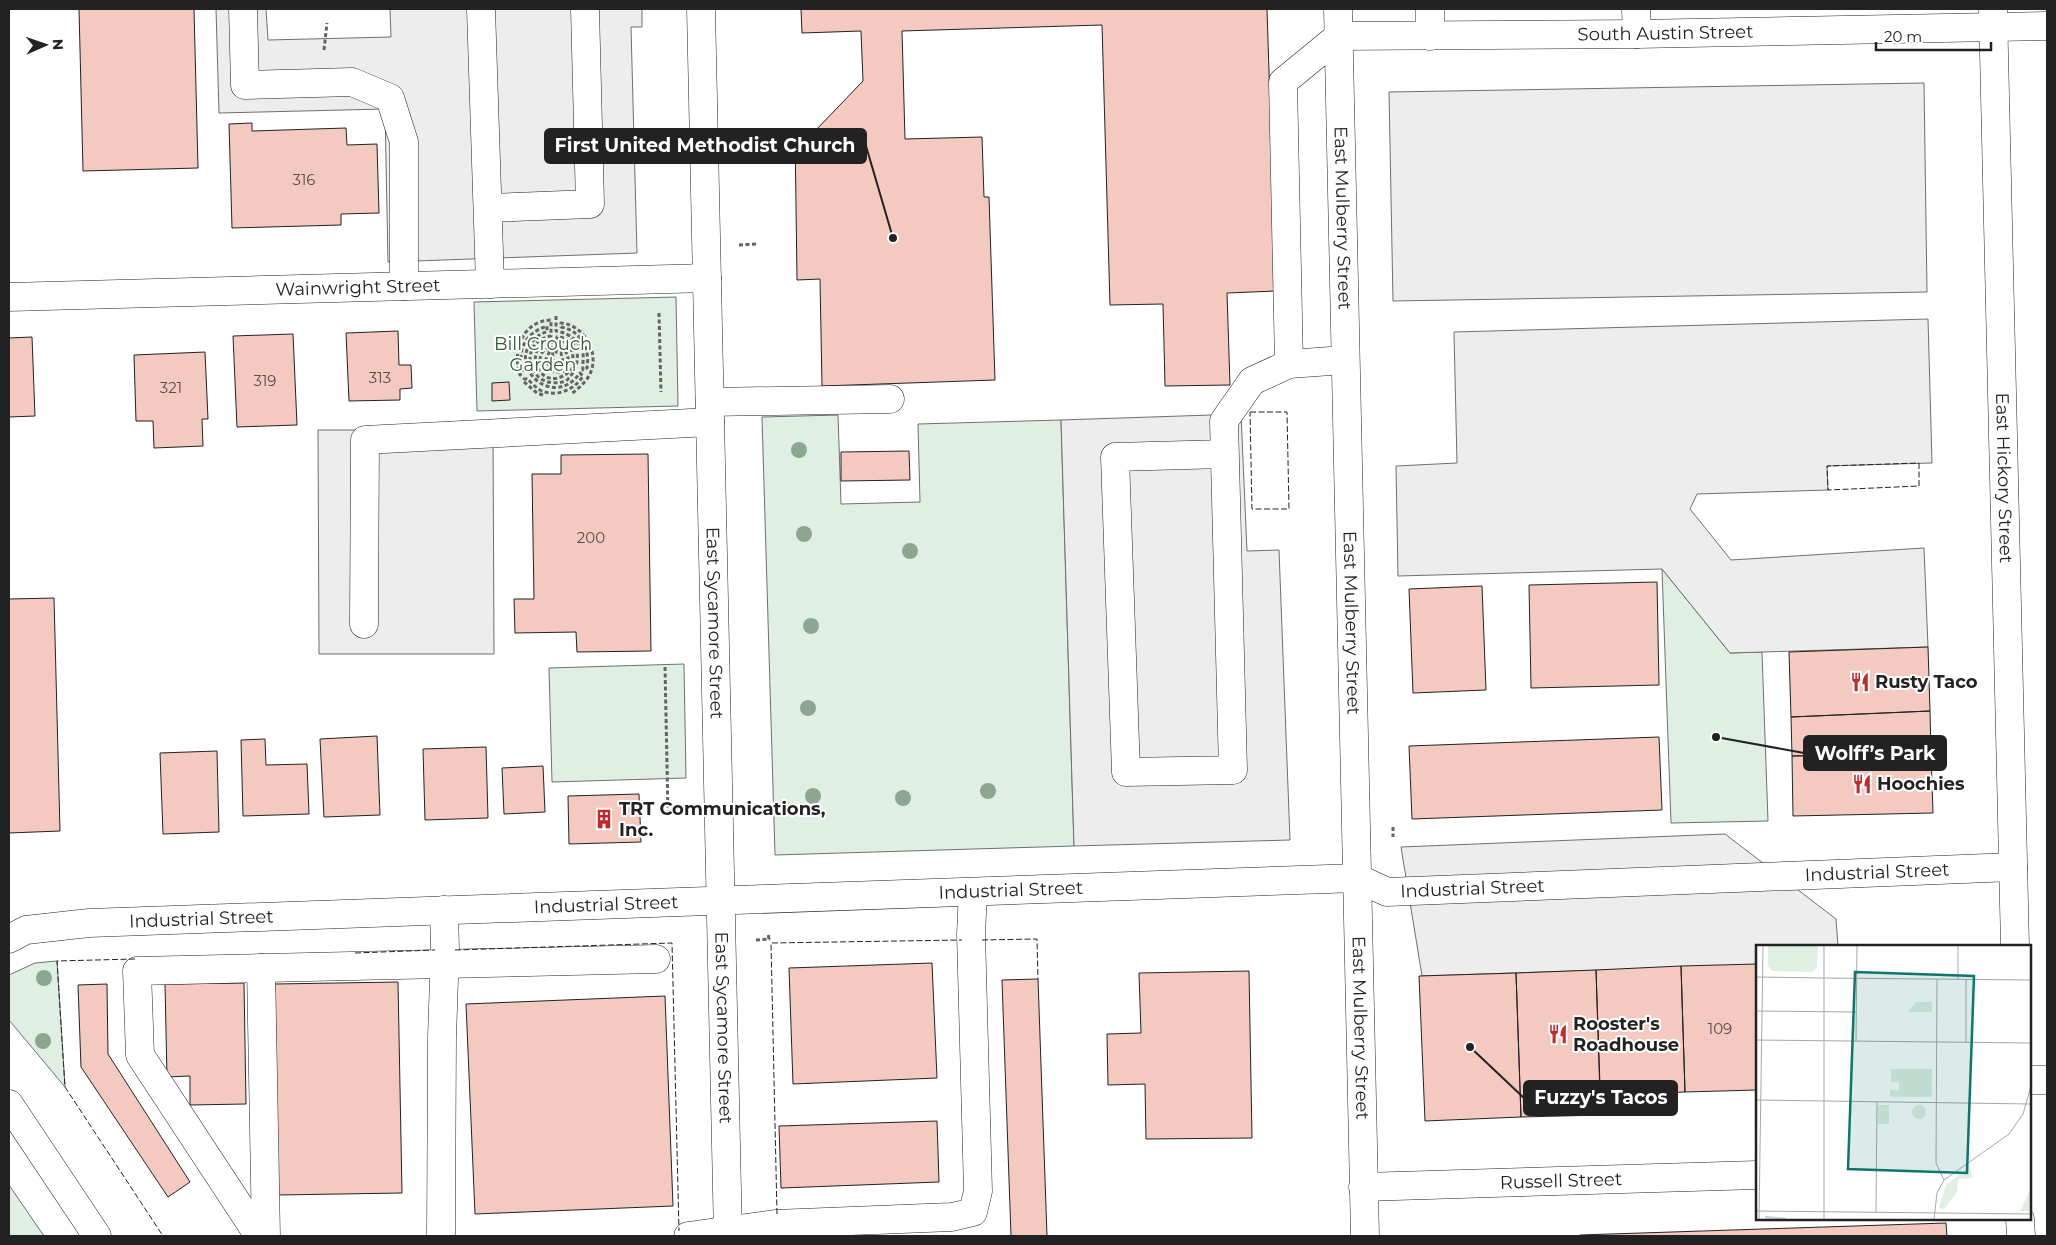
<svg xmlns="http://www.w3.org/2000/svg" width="2056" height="1245" viewBox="0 0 2056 1245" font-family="Montserrat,sans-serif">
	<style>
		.green { fill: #e0efe3; stroke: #6f6f6f }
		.parking { fill: #ededed; stroke: #6f6f6f }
		.building { fill: #f3c9c0; stroke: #222 }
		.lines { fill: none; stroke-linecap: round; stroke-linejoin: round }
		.minor-casing { stroke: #222; stroke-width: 29 }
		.major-casing { stroke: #222; stroke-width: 29 }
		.path { stroke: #646464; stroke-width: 3; stroke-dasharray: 4 2.5; stroke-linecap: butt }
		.minor { stroke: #fff; stroke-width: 28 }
		.major { stroke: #fff; stroke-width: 28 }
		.fence { stroke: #222; stroke-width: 1; stroke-dasharray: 6 2.5; stroke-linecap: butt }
		.tree { fill: #8da692 }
		.labels { text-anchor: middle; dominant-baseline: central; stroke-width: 4; stroke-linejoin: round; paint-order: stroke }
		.number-label { font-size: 15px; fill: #564c4a }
		.street-label { font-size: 18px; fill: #222; stroke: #fff }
		.park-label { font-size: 18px; fill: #2f5e38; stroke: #fff }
		.poi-label { font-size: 18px; font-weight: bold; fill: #222; stroke: #fff; text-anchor: start }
		.inset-river { fill: none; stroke: #c7d3dd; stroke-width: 2.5 }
		.inset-road { fill: none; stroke: #a7a7a7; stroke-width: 1 }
		.view { fill: #0f766e; fill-opacity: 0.15; stroke: #0f766e; stroke-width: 2.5 }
		.inset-edge { fill: none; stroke: #222; stroke-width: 2.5 }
		.leader { fill: none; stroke: #222; stroke-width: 2 }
		.callout-dot { fill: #222; stroke: #fff; stroke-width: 2 }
		.callout { fill: #222; stroke: #222; stroke-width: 2 }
		.callout-label { font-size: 19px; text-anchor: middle; font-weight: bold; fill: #fff }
	</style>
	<rect width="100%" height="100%" fill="#fff"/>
	<path class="green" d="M676,297L678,406L477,411L474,302Z
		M838,415L841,504L920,502L918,424L1061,420L1074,846L775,855L762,417Z
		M1662,569L1730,653L1762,652L1768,821L1671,823Z
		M684,664L686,778L552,782L549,668Z
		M57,961L65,1087L9,1020V975L35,963Z
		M9,1185L44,1236H9Z"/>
	<path class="parking" d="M216,9H266L268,40L391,37L390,9H642V27H631L637,253L388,262L385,109L219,113Z
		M1924,83L1927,292L1393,301L1389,92Z
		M1928,319L1932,463L1827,466L1828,490L1697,494L1690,509L1731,560L1924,548L1928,647L1730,653L1662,569L1398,576L1396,466L1457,463L1454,332Z
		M1241,414L1247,551L1279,550L1290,840L1074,846L1061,420Z
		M318,430H493L494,654H319Z
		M1725,834L1836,919L1838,946H1757V965L1422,976L1401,847Z"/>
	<path class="building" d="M79,9H194L198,168L83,171Z
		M801,9H1267L1276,291L1227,293L1230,385L1165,386L1163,304L1110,305L1102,25L902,31L905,139L982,137L984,197H989L995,380L822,386L820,279L797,280L795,132H814L863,81L861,31L802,33Z
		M252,123V131L346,128L347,145L377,144L379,213L341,214V225L232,228L229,124Z
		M398,331L399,365H411L412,388L400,389V400L349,401L346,333Z
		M293,334L297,425L237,427L233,336Z
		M32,337L35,416L9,417V338Z
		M205,352L208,419H202L203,446L154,448L153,421H136L134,355Z
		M509,382L510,400L492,401V383Z
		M909,451L910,480L841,481V452Z
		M648,454L651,651L577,652L576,632L515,633L514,599H534L532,474H561V455Z
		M1657,582L1659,685L1531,688L1529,585Z
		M1482,586L1486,690L1413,693L1409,589Z
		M54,598L60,831L9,833V599Z
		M1928,647L1930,711L1791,717L1789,652Z
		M1930,711L1931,753L1792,756L1791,717Z
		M377,736L380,815L324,817L320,739Z
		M1659,737L1662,810L1412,819L1409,746Z
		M265,739L266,765L307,764L309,814L243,816L241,740Z
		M486,747L488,818L425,820L423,749Z
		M217,751L219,832L163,834L160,753Z
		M1931,753L1933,813L1793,816L1792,756Z
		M543,766L545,812L504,814L502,768Z
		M639,794L641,842L569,844L568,796Z
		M932,963L937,1078L793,1084L789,968Z
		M1757,964V1090L1685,1092L1681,966Z
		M1681,966L1685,1092L1600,1096L1596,970Z
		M1596,970L1601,1115L1521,1117L1516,973Z
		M1249,971L1252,1138L1146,1139L1145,1084L1108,1085L1107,1034L1141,1033L1139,973Z
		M1516,973L1521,1117L1425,1121L1419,976Z
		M1038,979L1047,1236H1011L1002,980Z
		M398,982L402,1193L278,1195L275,984Z
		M244,983L246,1104L190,1105V1076L167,1077L165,984Z
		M107,984L108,1054L190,1182L168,1197L81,1067L78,985Z
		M665,996L673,1206L475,1214L466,1004Z
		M937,1121L939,1182L781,1188L779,1126Z
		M1946,1223L1947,1236H1580V1235Z"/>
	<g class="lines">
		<defs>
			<g id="minor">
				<path d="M243,9L245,85L352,82L390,98L404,142V286"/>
				<path d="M481,9L490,284"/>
				<path id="s1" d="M701,9L728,1236"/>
				<path id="s2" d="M1338,9L1365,1236"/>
				<path d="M1430,9V36"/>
				<path d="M1636,9L1637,34"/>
				<path id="s3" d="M1993,10L2015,946"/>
				<path d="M488,208L590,204L585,9"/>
				<path id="s4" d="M9,297L707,278"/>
				<path id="s5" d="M1289,364L1283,82L1339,36L1637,34L2047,26"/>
				<path d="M710,402L890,399"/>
				<path d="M1224,454L1115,457L1126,772L1233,770L1224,421L1252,381L1289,364L1345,360"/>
				<path d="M364,624L365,440L710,422"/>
				<path id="s6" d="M9,939L26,930L89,923L1357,878L1387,892L2013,867"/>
				<path d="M261,968L266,1236"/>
				<path d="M2030,1080H2047"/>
				<path id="s7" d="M1363,1187L1757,1175"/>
				<path d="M2020,1219L2021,1236"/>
				<path d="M259,1236L140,1055L137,971L656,959"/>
				<path d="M441,1236L442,1037L445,950L444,910"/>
				<path d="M688,1236L775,1224L952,1217L973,1212L978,1191L971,934L973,892"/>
			</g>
			<path id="major" d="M9,1104L97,1236"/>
		</defs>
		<use href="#minor" class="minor-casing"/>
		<use href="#major" class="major-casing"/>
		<path class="path" d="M324,50L327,23
			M739,245L756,244
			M659,313L661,392
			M556,316V331C569,333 580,341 583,354C584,359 582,365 583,370L587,368C590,350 582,331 561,327V323C584,325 600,352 590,374C586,382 578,389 571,394
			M543,395L537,393L523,381L524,379H527C531,382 535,387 540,390C555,398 575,390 583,376L580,373C553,411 506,365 534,340C538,336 541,333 547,332V326C524,334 517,350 523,372L520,375C512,351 522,321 551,320V336C515,343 529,393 566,381C582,367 583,338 557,337L556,352L561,353L563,361L561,364L554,369L548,364L546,359L549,353V348C533,353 539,377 564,371L569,361L566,352L561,347V342C574,344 574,358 572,369C542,400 518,346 552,341L553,360
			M665,667L668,814
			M1393,827V837
			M756,940L769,939L768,933"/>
		<use href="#minor" class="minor"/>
		<use href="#major" class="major"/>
		<path class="fence" d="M1250,412H1287L1289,509H1252Z
			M1919,463V486L1828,490L1827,466Z
			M982,940L1037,939L1038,979
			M455,950L672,943L679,1231
			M355,953L435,950
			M135,959L57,961L65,1087L163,1236
			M777,1214L771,943L962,940"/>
	</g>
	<g class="tree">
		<circle cx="799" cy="450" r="8"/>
		<circle cx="804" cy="534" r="8"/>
		<circle cx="910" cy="551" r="8"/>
		<circle cx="811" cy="626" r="8"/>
		<circle cx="808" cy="708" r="8"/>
		<circle cx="988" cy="791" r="8"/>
		<circle cx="813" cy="796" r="8"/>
		<circle cx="903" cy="798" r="8"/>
		<circle cx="44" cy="978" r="8"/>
		<circle cx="43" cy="1041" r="8"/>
	</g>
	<defs>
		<symbol id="restaurant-bare" viewBox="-9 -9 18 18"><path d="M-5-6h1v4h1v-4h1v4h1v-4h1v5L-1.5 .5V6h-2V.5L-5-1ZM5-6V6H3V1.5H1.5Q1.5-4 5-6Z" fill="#c62828" stroke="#fff" stroke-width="2.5" paint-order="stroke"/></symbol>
		<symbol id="building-bare" viewBox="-9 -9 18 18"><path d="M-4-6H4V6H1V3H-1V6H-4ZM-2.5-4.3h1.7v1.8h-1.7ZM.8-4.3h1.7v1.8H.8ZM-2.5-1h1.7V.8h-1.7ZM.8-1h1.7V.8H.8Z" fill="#c62828" stroke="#fff" stroke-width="2.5" paint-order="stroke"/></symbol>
	</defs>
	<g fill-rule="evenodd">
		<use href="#restaurant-bare" x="1846" y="668" width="28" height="28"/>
		<use href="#restaurant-bare" x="1848" y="770" width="28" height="28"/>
		<use href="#building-bare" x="590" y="805" width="28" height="28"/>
		<use href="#restaurant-bare" x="1544" y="1020" width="28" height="28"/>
	</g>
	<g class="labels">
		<g class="number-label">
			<text x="304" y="179">316</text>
			<text x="380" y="377">313</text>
			<text x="265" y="380">319</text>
			<text x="171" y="387">321</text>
			<text x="591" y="537">200</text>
			<text x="1720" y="1028">109</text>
		</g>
		<g class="street-label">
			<text stroke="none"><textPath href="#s5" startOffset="681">South Austin Street</textPath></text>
			<text stroke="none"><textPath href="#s2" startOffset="209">East Mulberry Street</textPath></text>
			<text stroke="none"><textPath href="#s4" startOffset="349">Wainwright Street</textPath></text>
			<text stroke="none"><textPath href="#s3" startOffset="468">East Hickory Street</textPath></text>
			<text stroke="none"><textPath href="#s1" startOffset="614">East Sycamore Street</textPath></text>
			<text stroke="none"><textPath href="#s2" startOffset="614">East Mulberry Street</textPath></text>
			<text stroke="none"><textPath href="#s6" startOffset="1875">Industrial Street</textPath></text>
			<text stroke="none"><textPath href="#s6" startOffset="1470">Industrial Street</textPath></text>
			<text stroke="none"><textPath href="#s6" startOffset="1005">Industrial Street</textPath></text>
			<text stroke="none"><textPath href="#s6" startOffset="600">Industrial Street</textPath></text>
			<text stroke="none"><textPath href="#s6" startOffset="195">Industrial Street</textPath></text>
			<text stroke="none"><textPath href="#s1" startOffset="1019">East Sycamore Street</textPath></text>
			<text stroke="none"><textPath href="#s2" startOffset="1019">East Mulberry Street</textPath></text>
			<text stroke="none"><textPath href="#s7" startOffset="198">Russell Street</textPath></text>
		</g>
		<g class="park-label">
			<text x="543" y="344">Bill Crouch<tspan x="543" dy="21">Garden</tspan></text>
		</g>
		<g class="poi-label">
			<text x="1875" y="682">Rusty Taco</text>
			<text x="1877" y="784">Hoochies</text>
			<text x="619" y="809">TRT Communications,<tspan x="619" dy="21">Inc.</tspan></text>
			<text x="1573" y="1024">Rooster's<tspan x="1573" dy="21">Roadhouse</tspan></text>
		</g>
	</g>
	<g transform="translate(1756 945)">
		<rect width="275" height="275" fill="#fff"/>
		<path d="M12,1H62L61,23L56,27L16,26L12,21ZM160,57H176V67H152ZM135,124H176V152H134V145H143V137H135ZM122,160H133V179H122ZM156 167a7 7 0 1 1 14 0a7 7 0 1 1-14 0ZM214,221L216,233L202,234L201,247L188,264L183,263L190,240ZM275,243V266H264Z" fill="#e0efe3"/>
		<path class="inset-river" d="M9,272L30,274"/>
		<path class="inset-road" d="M202,1V34M0,32L68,33M68,33L275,35M181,34L180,218L188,235M0,66L100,67M0,95L275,98M100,96L101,1M210,97V35M0,155L275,159M0,266L275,269M120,267L121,157M3,274L7,1M68,274V1M178,274L181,248L188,235L253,189L267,169L275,141"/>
		<path class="view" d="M99,27L218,31L211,228L92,224Z"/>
		<rect width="275" height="275" class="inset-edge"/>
	</g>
	<path class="leader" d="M893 238L866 146M1716 737L1804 753M1470 1047L1524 1098"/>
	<g class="callout-dot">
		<circle cx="893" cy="238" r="5"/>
		<circle cx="1716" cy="737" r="5"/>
		<circle cx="1470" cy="1047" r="5"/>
	</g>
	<g class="callout">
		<rect x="545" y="129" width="321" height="34" rx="5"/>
		<rect x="1804" y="736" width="142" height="34" rx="5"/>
		<rect x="1524" y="1081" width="153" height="34" rx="5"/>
	</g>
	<g class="callout-label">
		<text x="705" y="152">First United Methodist Church</text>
		<text x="1875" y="760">Wolff’s Park</text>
		<text x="1601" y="1104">Fuzzy's Tacos</text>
	</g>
	<rect width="2056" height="1245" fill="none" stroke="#222222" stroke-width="20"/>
	<g transform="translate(45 45) rotate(88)" stroke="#ffffff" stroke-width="4" paint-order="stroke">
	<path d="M0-4L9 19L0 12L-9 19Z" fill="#222222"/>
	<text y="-8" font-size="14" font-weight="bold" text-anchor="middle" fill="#222222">N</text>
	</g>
	<path d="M1876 42v8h115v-8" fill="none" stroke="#222222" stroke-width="2.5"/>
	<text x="1884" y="42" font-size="15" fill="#222222" stroke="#ffffff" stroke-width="4" paint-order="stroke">20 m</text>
</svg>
